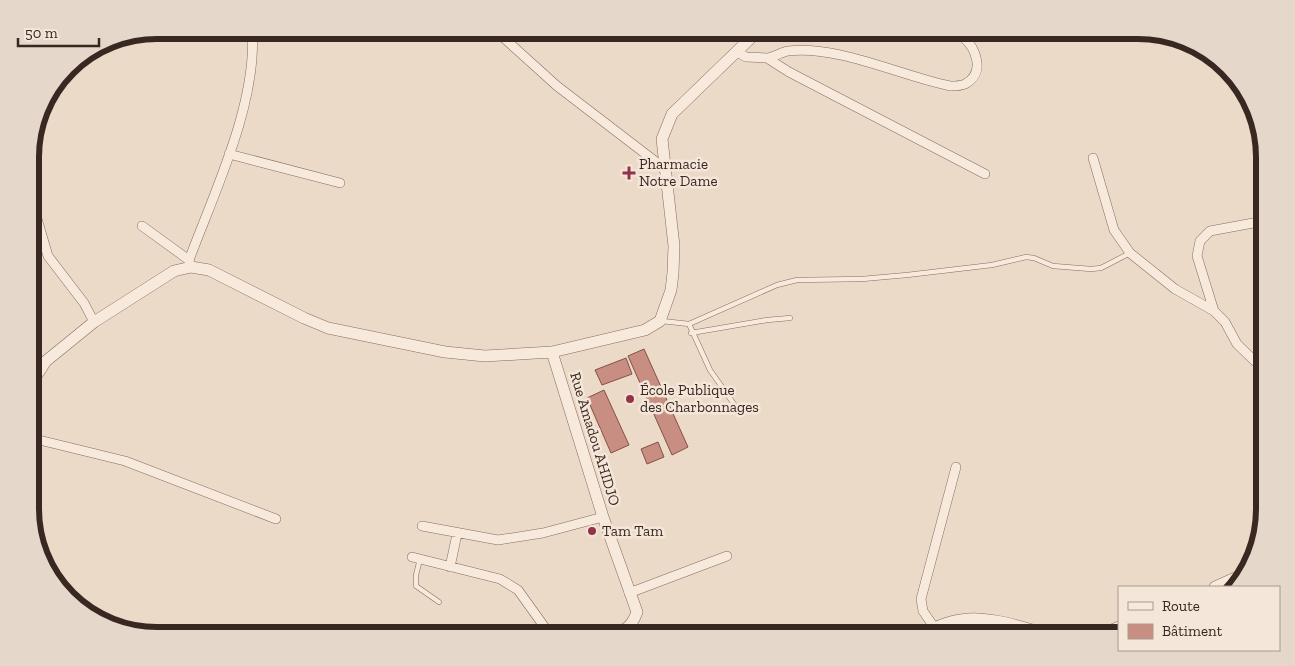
<svg xmlns="http://www.w3.org/2000/svg" width="1295" height="666" viewBox="0 0 1295 666" font-family="'Zilla Slab',serif">
	<style>
		.building { fill: #c88e81; stroke: #855046 }
		.lines { fill: none; stroke-linecap: round; stroke-linejoin: round }
		.service-casing { stroke: #886b5e; stroke-width: 5.5 }
		.minor-casing { stroke: #886b5e; stroke-width: 10 }
		.tertiary-casing { stroke: #886b5e; stroke-width: 12 }
		.service { stroke: #f7e9dc; stroke-width: 4.5 }
		.minor { stroke: #f7e9dc; stroke-width: 9 }
		.tertiary { stroke: #f7e9dc; stroke-width: 11 }
		.poi-dot { fill: #933248; stroke: #f4e6d8; stroke-width: 2 }
		.labels { text-anchor: middle; dominant-baseline: central; stroke-width: 5; stroke-linejoin: round; paint-order: stroke }
		.poi-label { font-size: 15px; fill: #392721; stroke: #f4e6d8; text-anchor: start }
		.street-label { font-size: 15px; fill: #392721; stroke: #f4e6d8 }
		.rim { fill: none; stroke: #392721; stroke-width: 6 }
	</style>
	<rect width="100%" height="100%" fill="#ecdac9"/>
	<path class="building" d="M644,349L688,447L672,455L628,356Z
		M626,358L632,374L602,385L595,370Z
		M604,390L629,445L611,453L587,398Z
		M658,442L664,457L647,464L641,449Z"/>
	<g class="lines">
		<defs>
			<path id="service" d="M662,321L689,324L777,285L797,280L862,279L907,275L992,265L1026,257L1034,258L1053,266L1091,269L1101,268L1130,253
				M689,324L710,370L736,407
				M691,333L767,320L790,318
				M420,559L416,575V586L439,602"/>
			<path id="minor" d="M495,30L557,86L664,168
				M737,52L746,57L767,58L789,72L985,174
				M767,58C775,57 781,52 788,51C838,45 901,76 950,86C954,86 961,86 965,84C986,73 976,48 963,37
				M229,154L340,183
				M1093,158L1114,230L1130,253L1175,289L1214,311L1225,322L1237,344L1265,371
				M30,195L48,256L84,303L94,322
				M142,226L189,260
				M191,267L189,260C214,193 258,102 252,30
				M1214,311L1197,256L1200,241L1210,231L1264,221
				M31,438L125,461L276,519
				M422,526L498,540L543,533L603,517
				M412,557L500,579L518,590L551,636
				M450,567L457,534
				M629,593L727,556
				M934,627L923,611L921,599L956,467"/>
			<path id="tertiary" d="M552,352L603,517L637,612C632,626 626,630 612,636
				M31,384L46,361L94,322L174,271L191,267L209,270L304,318L328,328L445,352L485,356L552,352L645,330L660,321L671,290L673,273L674,246L662,139L672,114L759,30
				M1215,587L1244,574
				M921,636C967,605 1005,623 1054,636
				M1097,636L1119,627"/>
		</defs>
		<use href="#service" class="service-casing"/>
		<use href="#minor" class="minor-casing"/>
		<use href="#tertiary" class="tertiary-casing"/>
		<use href="#service" class="service"/>
		<use href="#minor" class="minor"/>
		<use href="#tertiary" class="tertiary"/>
	</g>
	<g class="poi-dot">
		<path d="M626.5 165.5h5v5h5v5h-5v5h-5v-5h-5v-5h5z"/>
		<circle cx="630" cy="399" r="5"/>
		<circle cx="592" cy="531" r="5"/>
	</g>
	<g class="labels">
		<g class="poi-label">
			<text x="639" y="164">Pharmacie<tspan x="639" dy="17">Notre Dame</tspan></text>
			<text x="640" y="390">École Publique<tspan x="640" dy="17">des Charbonnages</tspan></text>
			<text x="602" y="531">Tam Tam</text>
		</g>
		<g class="street-label">
			<text transform="translate(595 439) rotate(73)">Rue Amadou AHIDJO</text>
		</g>
	</g>
	<path d="M0 0H1295V666H0ZM157 39H1138A118 118 0 0 1 1256 157V509A118 118 0 0 1 1138 627H157A118 118 0 0 1 39 509V157A118 118 0 0 1 157 39Z" fill="#e5d7c9" fill-rule="evenodd"/>
	<path class="rim" d="M157 39H1138A118 118 0 0 1 1256 157V509A118 118 0 0 1 1138 627H157A118 118 0 0 1 39 509V157A118 118 0 0 1 157 39Z"/>
	<rect x="1118" y="586" width="162" height="65" fill="#f4e6d8" stroke="#a99a8f"/>
	<rect x="1128" y="602" width="25" height="8" fill="#f7e9dc" stroke="#a99a8f"/>
	<text x="1162" y="611" font-size="15" fill="#392721">Route</text>
	<rect x="1128" y="624" width="25" height="15" fill="#c88e81" stroke="#a99a8f"/>
	<text x="1162" y="636" font-size="15" fill="#392721">Bâtiment</text>
	<path d="M18 38v8h81v-8" fill="none" stroke="#392721" stroke-width="2.5"/>
	<text x="25" y="38" font-size="15" fill="#392721" stroke="#f4e6d8" stroke-width="4" paint-order="stroke">50 m</text>
</svg>
